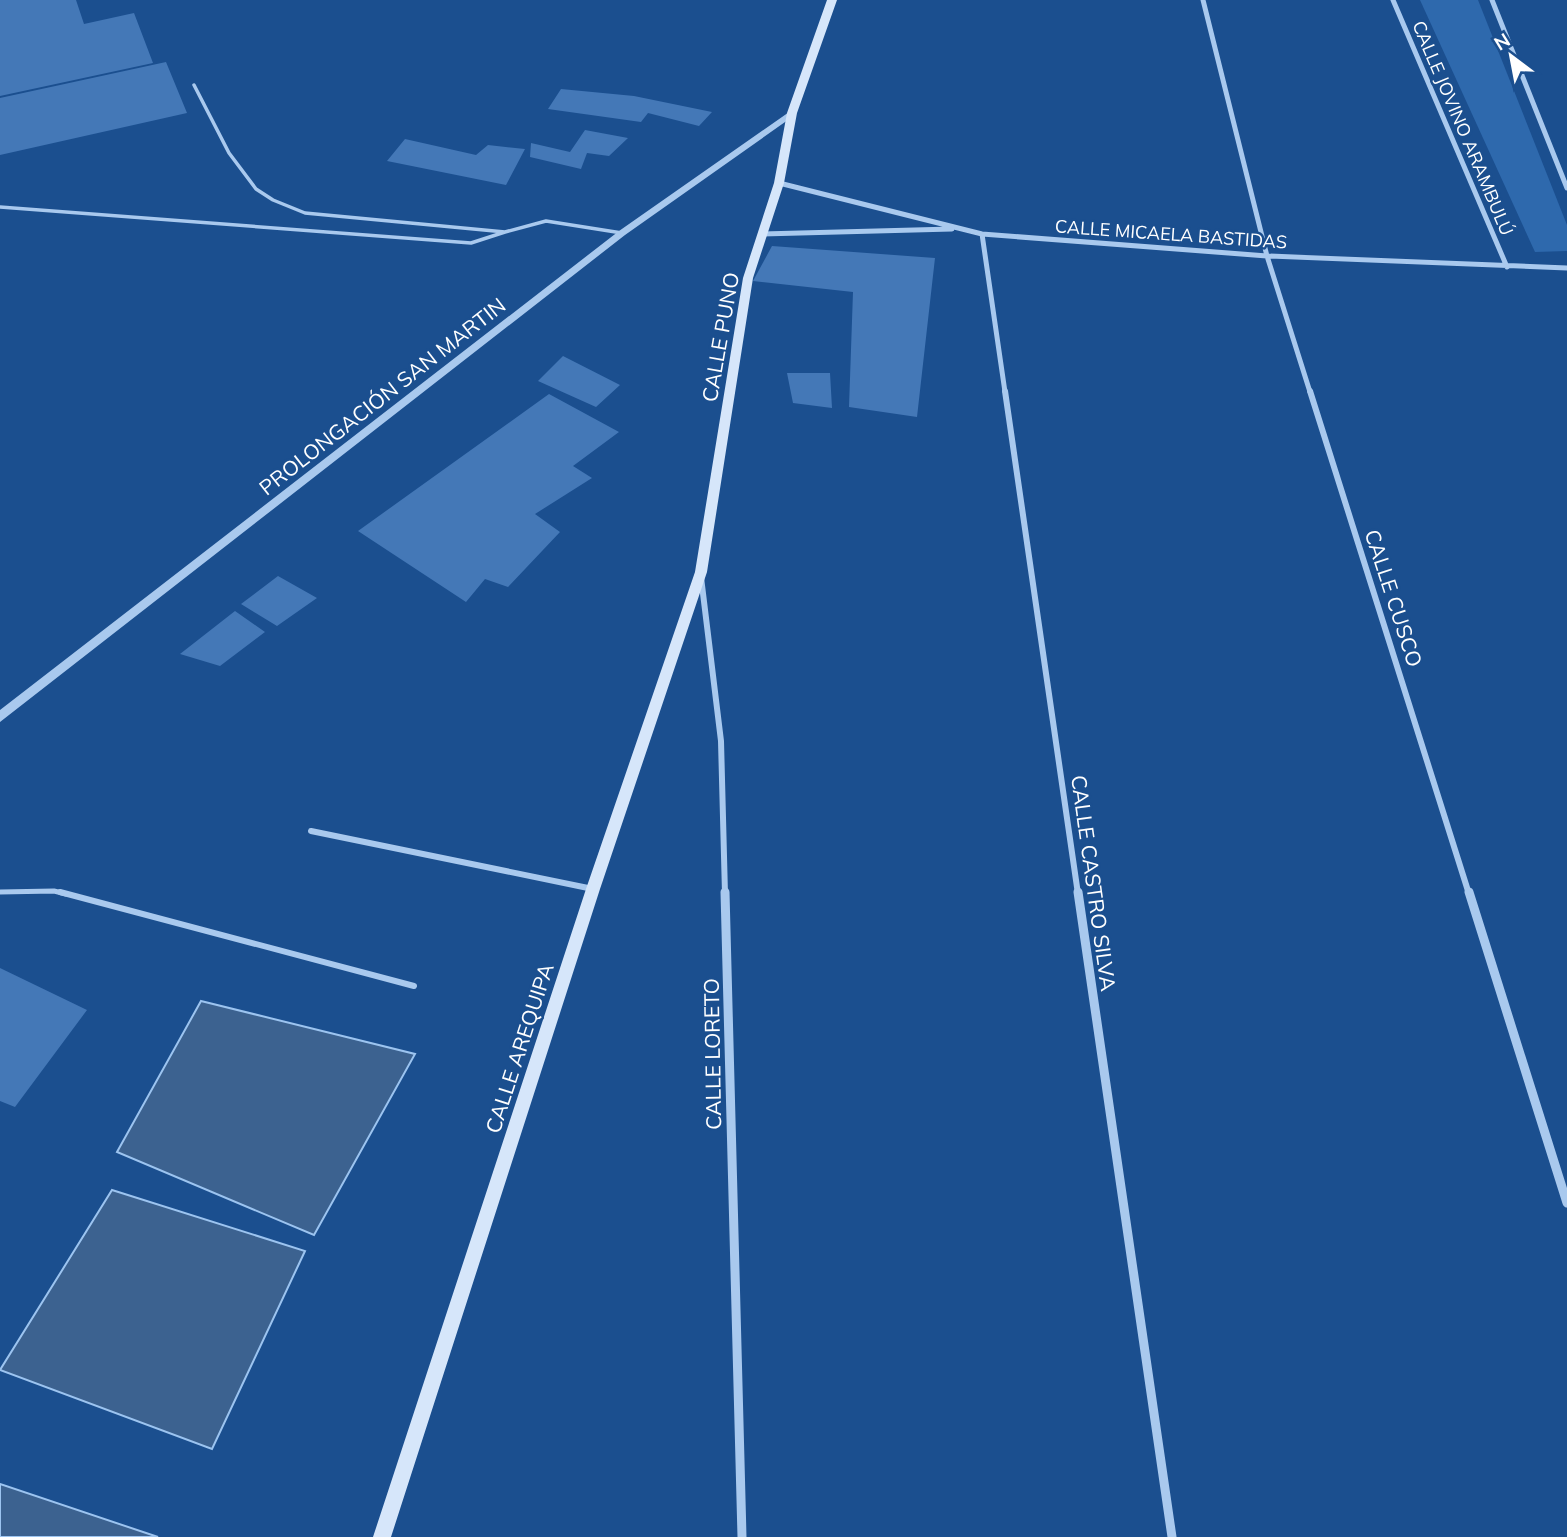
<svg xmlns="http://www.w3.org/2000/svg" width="1567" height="1537" viewBox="0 0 1567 1537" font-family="Mulish,sans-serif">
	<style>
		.green { fill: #2e69ad }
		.water { fill: #3c6290; stroke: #9cc4f0; stroke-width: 2 }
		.building { fill: #4478b7 }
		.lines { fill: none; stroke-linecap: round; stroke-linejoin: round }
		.service-far2 { stroke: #a9c9ee; stroke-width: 3.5 }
		.service-far1 { stroke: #a9c9ee; stroke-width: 5 }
		.service { stroke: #a9c9ee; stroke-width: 6 }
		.minor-far2 { stroke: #a9c9ee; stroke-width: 5 }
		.minor-far1 { stroke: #a9c9ee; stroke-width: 6 }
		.minor { stroke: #a9c9ee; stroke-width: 9 }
		.tertiary { fill: #a9c9ee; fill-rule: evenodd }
		.secondary { fill: #d6e6fa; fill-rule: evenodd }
		.labels { text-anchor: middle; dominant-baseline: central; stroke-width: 5; stroke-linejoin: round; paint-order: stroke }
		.far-street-label { font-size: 18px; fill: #fff; stroke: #1b4f8f }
		.street-label { font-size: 21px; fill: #fff; stroke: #1b4f8f }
	</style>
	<rect width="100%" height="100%" fill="#1b4f8f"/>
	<path class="green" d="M1420,0H1478L1567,225V251L1535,252Z"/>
	<path class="water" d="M201,1001L415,1054L314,1235L117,1152Z
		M112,1190L305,1251L212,1449L0,1370Z
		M0,1484L158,1537H0Z"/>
	<path class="building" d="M0,0H76L84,24L134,13L153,63L0,96Z
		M166,62L187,113L0,155V98Z
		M561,89L634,96L712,112L699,126L648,113L641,122L548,109Z
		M585,130L628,138L609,156L587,153L581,169L530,157L531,143L570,152Z
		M405,139L476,155L488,145L525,149L506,185L387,161Z
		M772,246L935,258L917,417L849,407L853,292L753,281Z
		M563,356L620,385L596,407L538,381Z
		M787,373H830L832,408L793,403Z
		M549,394L619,432L573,466L592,478L535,514L560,532L508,587L485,579L466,602L358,531Z
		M278,576L317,598L277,626L241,604Z
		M235,611L265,632L220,666L180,654Z
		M0,968L87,1010L15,1107L0,1101Z"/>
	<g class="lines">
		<path class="service-far2" d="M194,85L229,153L256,189L273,200L305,213L505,232L546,221L622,233
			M0,207L471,243L505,232"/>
		<path class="service-far1" d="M0,892L54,891L66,894"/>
		<path class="service" d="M60,892L414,986"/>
		<path class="minor-far2" d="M1203,0L1267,256L1310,392
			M1393,0L1507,267
			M1492,0L1567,188
			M779,183L982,234L1267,256L1567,268
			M761,234L952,229
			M982,234L1005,392"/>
		<path class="minor-far1" d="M1005,391L1078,894
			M1310,391L1469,894
			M701,577L721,741L725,894
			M311,831L593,889"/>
		<path class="minor" d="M725,892L742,1537
			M1078,892L1172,1537
			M1469,892L1567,1203"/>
		<path class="tertiary" d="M792,110L796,113L795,115L625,235L0,722V710L619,231Z"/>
		<path class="secondary" d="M827,0H837L797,113L784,183L753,278L707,572L600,889L391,1537H373L586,889L695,572L743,278L774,183L787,113Z"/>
	</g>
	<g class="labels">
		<g class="far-street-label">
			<text transform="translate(1463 128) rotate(67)">CALLE JOVINO ARAMBULÚ</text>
			<text transform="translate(1171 234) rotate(4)">CALLE MICAELA BASTIDAS</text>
		</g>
		<g class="street-label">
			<text transform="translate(720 337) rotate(-80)">CALLE PUNO</text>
			<text transform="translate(382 396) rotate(-38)">PROLONGACIÓN SAN MARTIN</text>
			<text transform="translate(1394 598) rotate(72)">CALLE CUSCO</text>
			<text transform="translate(1094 883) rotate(82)">CALLE CASTRO SILVA</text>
			<text transform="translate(519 1048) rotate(-72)">CALLE AREQUIPA</text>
			<text transform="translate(712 1054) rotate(-91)">CALLE LORETO</text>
		</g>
	</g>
	<g transform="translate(1511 56) rotate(328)" stroke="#1b4f8f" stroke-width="5" paint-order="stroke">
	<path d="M0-5L12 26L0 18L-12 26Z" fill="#ffffff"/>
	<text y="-10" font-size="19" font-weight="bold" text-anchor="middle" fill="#ffffff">N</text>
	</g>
</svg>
